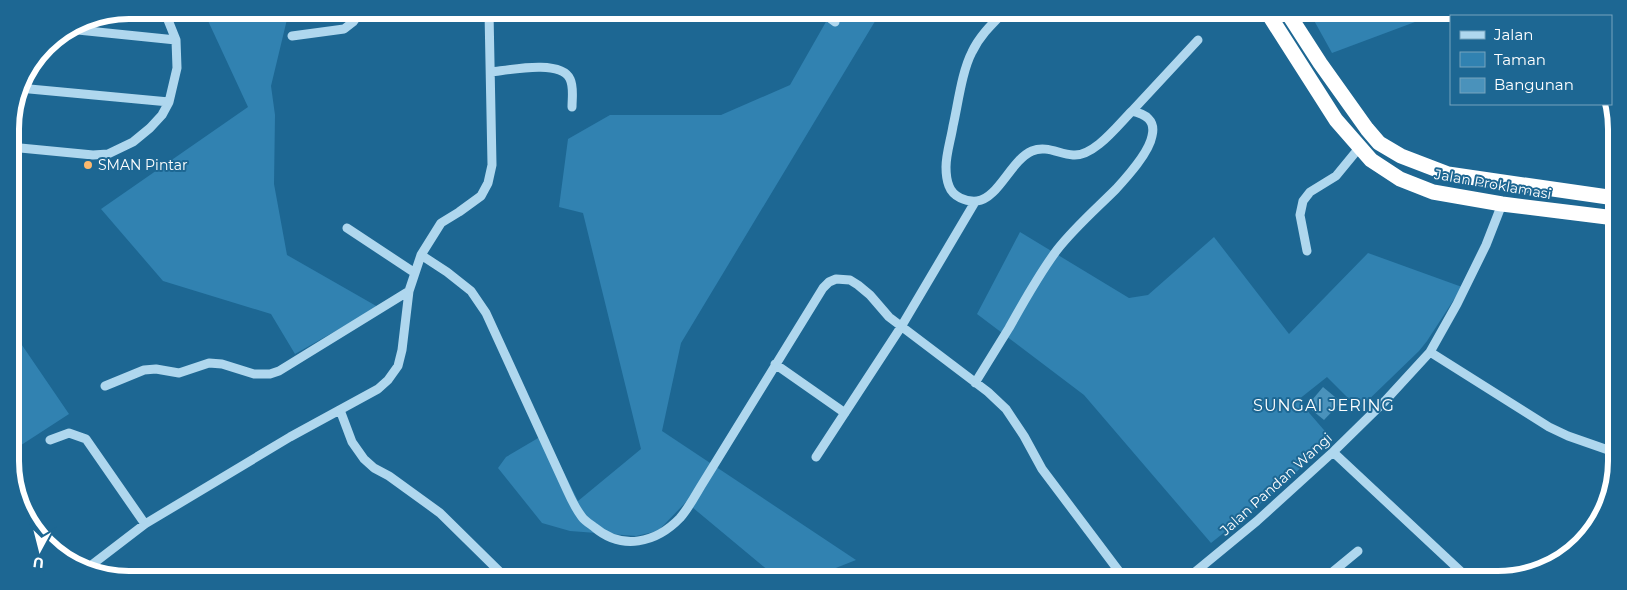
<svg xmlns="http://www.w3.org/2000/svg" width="1627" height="590" viewBox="0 0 1627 590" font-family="Montserrat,sans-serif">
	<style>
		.green { fill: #3182b1 }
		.building { fill: #4a92bb }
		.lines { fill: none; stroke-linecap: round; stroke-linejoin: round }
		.minor { stroke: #afd7ee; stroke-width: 9 }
		.highway { stroke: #fff; stroke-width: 15 }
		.poi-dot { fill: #fdb96e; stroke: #1d6793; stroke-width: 2 }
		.labels { text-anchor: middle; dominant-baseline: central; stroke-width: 4; stroke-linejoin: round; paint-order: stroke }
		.poi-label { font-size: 14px; fill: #fff; stroke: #1d6793; text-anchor: start }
		.street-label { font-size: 14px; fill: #fff; stroke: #1d6793 }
		.quarter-label { font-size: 16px; letter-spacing: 1px; fill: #fff; stroke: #1d6793 }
		.rim { fill: none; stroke: #fff; stroke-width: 6 }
	</style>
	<rect width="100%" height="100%" fill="#1d6793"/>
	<path class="green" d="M203,10L289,11L271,86L275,115L274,184L287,255L378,307L295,354L271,314L163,281L101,209L248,107Z
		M831,13H880L681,343L662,431L856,560L813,577H776L686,502L658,531L636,536L570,531L542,523L498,468L506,457L545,434L578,501L641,449L583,213L559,207L568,139L610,115H721L790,85Z
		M1311,15L1431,16L1332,53Z
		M1020,232L1129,298L1148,295L1214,237L1289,334L1368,253L1462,287L1427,341L1419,351L1359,409L1327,377L1298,400L1330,437L1285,484L1211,543L1084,395L977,314Z
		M11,329L69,414L12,451Z"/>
	<path class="building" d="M1323,387L1341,402L1324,420L1307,406Z"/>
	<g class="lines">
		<path class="minor" d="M823,13L835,22
			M68,29L176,40
			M292,36L344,29L353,22L361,11
			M491,72C509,70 561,59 570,79C574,87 572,98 572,107
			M19,88L169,102
			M1132,111L1198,40
			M10,147L93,155L108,154L133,142L150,128L162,115L169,102L177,68L176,40L164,10
			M347,228L415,273
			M1307,251L1300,215L1303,201L1310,192L1336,176L1359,148
			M421,255L447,272L471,291L486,313L567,490C571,499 576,509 582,517C585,521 590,524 594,527C622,551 656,543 680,518C688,509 695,496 701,486L823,288L829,282L836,279L850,280L858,285L870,295L889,317L988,392L1006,409L1024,436L1042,469L1124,578
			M1430,352L1549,427L1568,436L1611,451
			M775,364L845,413
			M975,383C986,365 998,346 1009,328C1024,301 1039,274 1057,250C1074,228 1097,208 1116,189C1127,177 1149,153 1152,136C1156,120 1145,114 1132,111C1118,125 1094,157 1073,155C1059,154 1046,145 1032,151C1011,160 998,199 977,201C966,202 953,197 949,186C947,181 946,172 946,167C946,154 951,139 953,126C958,104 962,71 972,52C979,37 990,26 1002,14
			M105,386L144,370L156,369L179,373L209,363L222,364L254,374H270L279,371L409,291
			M340,410L352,442L364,459L374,468L389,476L440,513L504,576
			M50,440L69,433L86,439L145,524
			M1333,452L1470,580
			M816,457L901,327L975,202
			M85,570L145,524L290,437L378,389L388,380L398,366L402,350L409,291L421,255L441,223L459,212L481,196L488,183L492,165L489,12
			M1191,578L1189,577L1257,521L1333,452L1385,401L1430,352L1457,304L1486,245L1502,204
			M1324,579L1358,551"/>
		<path class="highway" d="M1269,15L1336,120L1371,160L1400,179L1433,192L1502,204L1615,218
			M1289,15L1320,63L1367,129L1379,143L1401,156L1448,174L1615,198"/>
	</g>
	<circle class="poi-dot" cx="88" cy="165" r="5"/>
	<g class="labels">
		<g class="poi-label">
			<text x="98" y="165">SMAN Pintar</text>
		</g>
		<g class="street-label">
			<text transform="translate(1493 184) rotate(10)">Jalan Proklamasi</text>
			<text transform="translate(1276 484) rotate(-42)">Jalan Pandan Wangi</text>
		</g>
		<g class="quarter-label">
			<text x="1324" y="405">SUNGAI JERING</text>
		</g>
	</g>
	<path d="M0 0H1627V590H0ZM129 19H1498A110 110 0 0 1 1608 129V461A110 110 0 0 1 1498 571H129A110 110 0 0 1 19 461V129A110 110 0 0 1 129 19Z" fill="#1d6793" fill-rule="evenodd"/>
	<path class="rim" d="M129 19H1498A110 110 0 0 1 1608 129V461A110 110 0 0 1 1498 571H129A110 110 0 0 1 19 461V129A110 110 0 0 1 129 19Z"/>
	<rect x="1450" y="15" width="162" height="90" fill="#1d6793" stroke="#77a4be"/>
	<rect x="1460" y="31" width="25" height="8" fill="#afd7ee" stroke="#77a4be"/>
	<text x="1494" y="40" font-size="15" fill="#ffffff">Jalan</text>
	<rect x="1460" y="52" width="25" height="15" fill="#3182b1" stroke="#77a4be"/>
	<text x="1494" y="65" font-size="15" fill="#ffffff">Taman</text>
	<rect x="1460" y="78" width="25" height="15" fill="#4a92bb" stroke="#77a4be"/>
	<text x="1494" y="90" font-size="15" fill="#ffffff">Bangunan</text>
	<g transform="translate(40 550) rotate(187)" stroke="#1d6793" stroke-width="4" paint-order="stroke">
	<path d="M0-4L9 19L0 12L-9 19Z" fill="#ffffff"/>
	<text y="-8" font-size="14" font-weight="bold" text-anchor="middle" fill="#ffffff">U</text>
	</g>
</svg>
